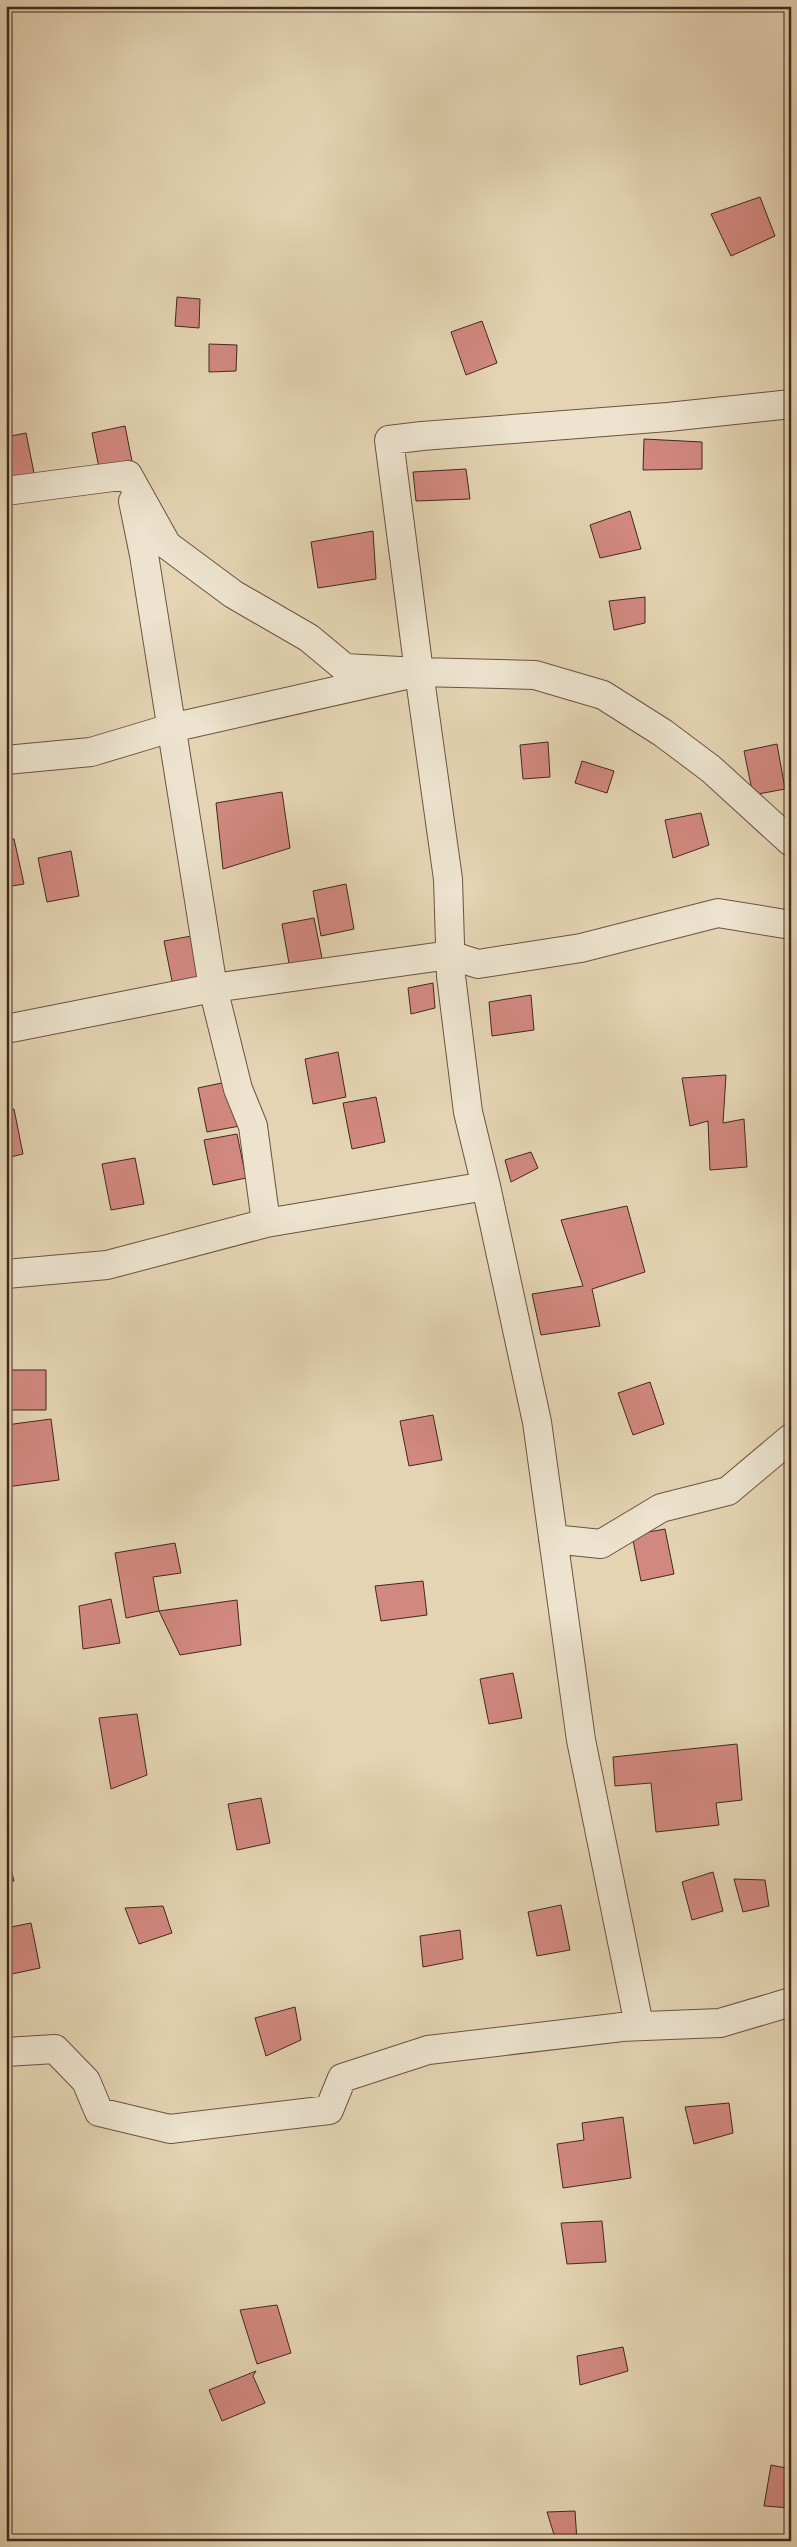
<svg xmlns="http://www.w3.org/2000/svg" width="797" height="2547" viewBox="0 0 797 2547" font-family="Cardo,serif">
	<style>
		.building { fill: #d18880; stroke: #43281c }
		.lines { fill: none; stroke-linecap: round; stroke-linejoin: round }
		.street-casing { stroke: #6b5342; stroke-width: 30 }
		.street { stroke: #ede3ce; stroke-width: 28 }
	</style>
	<rect width="100%" height="100%" fill="#e4d4b3"/>
	<filter id="stains"><feTurbulence type="fractalNoise" baseFrequency=".004" numOctaves="4"/><feColorMatrix values="0 0 0 0 .2 0 0 0 0 .09 0 0 0 0 .02 0 0 0 .5 -.17"/></filter>
	<radialGradient id="worn" r=".72"><stop offset=".6" stop-color="#630" stop-opacity="0"/><stop offset="1" stop-color="#630" stop-opacity=".3"/></radialGradient>
	<path class="building" d="M760,197L775,236L731,256L711,214Z
		M177,297L200,299L199,328L175,326Z
		M482,321L497,363L466,375L451,332Z
		M209,344L237,345L236,371L209,372Z
		M125,426L134,471L101,478L92,433Z
		M26,433L35,478L6,484V437Z
		M644,439L702,442V469L643,470Z
		M466,469L470,499L416,501L413,472Z
		M630,511L641,549L600,558L590,525Z
		M373,531L376,579L318,588L311,542Z
		M645,597V623L614,630L609,601Z
		M548,742L550,777L523,779L520,745Z
		M777,744L785,789L753,795L744,751Z
		M582,761L614,771L607,793L575,783Z
		M282,792L290,848L223,869L216,803Z
		M701,813L709,845L673,858L665,820Z
		M14,839L24,884L6,887V840Z
		M71,851L79,896L47,902L38,858Z
		M346,884L354,929L321,936L313,891Z
		M314,918L323,963L290,969L282,924Z
		M197,935L206,980L173,986L164,941Z
		M433,983L435,1008L411,1014L408,988Z
		M531,995L534,1030L492,1036L489,1002Z
		M338,1052L346,1097L313,1104L305,1059Z
		M726,1075L723,1123L744,1119L747,1167L710,1170L708,1121L690,1126L682,1078Z
		M231,1081L240,1126L207,1132L198,1088Z
		M376,1097L385,1142L352,1149L343,1103Z
		M14,1109L23,1154L6,1158V1111Z
		M237,1134L246,1178L213,1185L204,1140Z
		M531,1152L538,1168L511,1182L505,1160Z
		M135,1158L144,1204L111,1210L102,1164Z
		M627,1206L645,1272L592,1289L600,1326L541,1335L532,1294L583,1286L561,1220Z
		M7,1370H46V1410H7Z
		M650,1382L664,1424L633,1435L618,1393Z
		M433,1415L442,1460L409,1466L400,1421Z
		M51,1419L59,1480L6,1487V1425Z
		M665,1529L674,1574L641,1581L632,1535Z
		M175,1543L181,1573L153,1577L159,1611L126,1618L115,1553Z
		M423,1581L427,1615L381,1621L375,1586Z
		M111,1599L120,1643L83,1649L79,1606Z
		M237,1600L241,1645L180,1655L159,1611Z
		M513,1673L522,1718L489,1724L480,1679Z
		M137,1714L147,1775L111,1789L99,1718Z
		M737,1744L742,1800L716,1803L719,1825L656,1832L651,1783L615,1786L613,1757Z
		M261,1798L270,1843L237,1850L228,1804Z
		M6,1849L14,1881L6,1883Z
		M713,1872L723,1911L692,1920L682,1882Z
		M734,1879L765,1880L769,1906L743,1912Z
		M561,1905L570,1950L537,1956L528,1912Z
		M163,1906L172,1933L139,1944L125,1908Z
		M31,1923L40,1968L7,1975L6,1928Z
		M460,1930L463,1959L423,1967L420,1936Z
		M295,2007L301,2040L266,2056L255,2018Z
		M729,2103L733,2133L694,2144L685,2107Z
		M623,2117L631,2178L563,2188L557,2144L584,2140L582,2123Z
		M602,2221L606,2262L567,2264L561,2223Z
		M277,2305L291,2353L257,2364L240,2310Z
		M623,2347L628,2371L580,2385L577,2356Z
		M256,2371L253,2376L265,2403L222,2421L209,2390Z
		M771,2465L791,2469V2508L764,2506Z
		M575,2511L577,2541H556L547,2512Z"/>
	<g class="lines">
		<defs>
			<path id="street" d="M6,491L128,475
				M133,501L144,555L213,988L238,1089L253,1126L266,1223
				M419,672L389,440L422,436L668,417L791,404
				M6,760L91,752L171,728L419,672L535,675L603,695L663,733L711,769L791,842
				M6,1029L213,988L450,955L478,964L581,948L718,913L791,925
				M6,1274L107,1265L266,1223L486,1186
				M553,1539L601,1544L661,1508L728,1491L791,1438
				M620,2027L720,2023L791,2002
				M6,2052L55,2049L86,2081L99,2112L170,2129L329,2110L342,2078L428,2050L639,2025L581,1740L537,1422L486,1186L468,1112L451,976L448,879L419,672L345,668L309,638L233,594L167,545L128,475"/>
		</defs>
		<use href="#street" class="street-casing"/>
		<use href="#street" class="street"/>
	</g>
	<rect width="797" height="2547" fill="none" stroke="#e4d4b3" stroke-width="25"/>
	<rect x="8" y="8" width="782" height="2532" fill="none" stroke="#43281c" stroke-width="2.5"/>
	<rect x="12" y="12" width="772" height="2522" fill="none" stroke="#43281c"/>
	<rect width="100%" height="100%" filter="url(#stains)"/>
	<rect width="100%" height="100%" fill="url(#worn)"/>
</svg>
